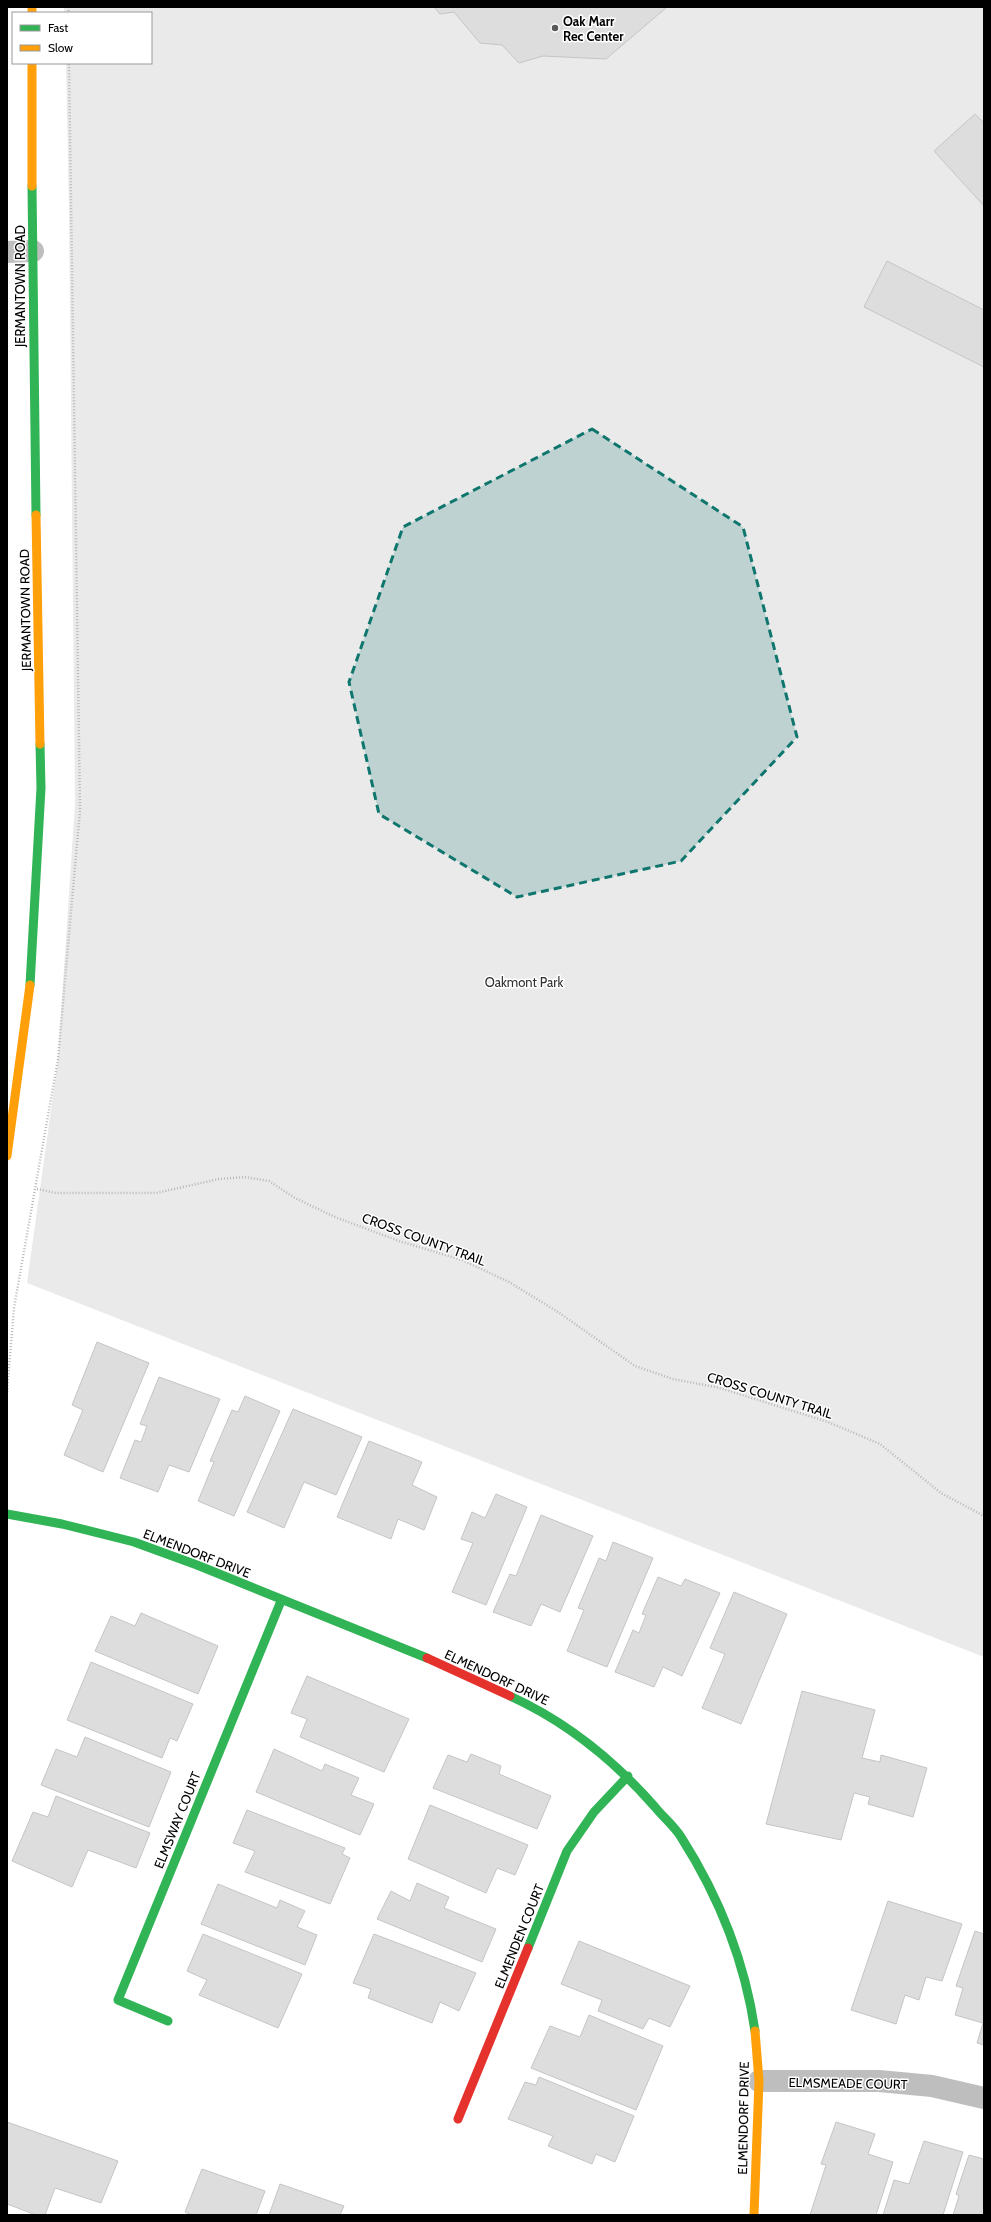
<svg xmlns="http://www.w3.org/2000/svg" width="991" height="2222" viewBox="0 0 991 2222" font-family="Cabin,sans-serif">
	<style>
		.green { fill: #eaeaea }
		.building { fill: #ddd; stroke: #c5c5c5 }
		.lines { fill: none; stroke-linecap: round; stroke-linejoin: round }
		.path { stroke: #b8b8b8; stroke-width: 2.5; stroke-dasharray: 1 2; stroke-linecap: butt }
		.lane { stroke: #bebebe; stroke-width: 22 }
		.street { stroke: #bebebe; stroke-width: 22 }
		.fast { stroke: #30b455; stroke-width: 9 }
		.slow { stroke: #ff9f0a; stroke-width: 9 }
		.jam { stroke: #e5322d; stroke-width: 9 }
		.marked { fill: #0f766e; fill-opacity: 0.2; stroke: #0f766e; stroke-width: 3; stroke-dasharray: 8 5; stroke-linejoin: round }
		.poi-dot { fill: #595959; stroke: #fff; stroke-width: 1.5 }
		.labels { text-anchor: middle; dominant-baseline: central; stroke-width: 3; stroke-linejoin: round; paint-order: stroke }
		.poi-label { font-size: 13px; font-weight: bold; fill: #000; stroke: #fff; text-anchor: start }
		.street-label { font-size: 13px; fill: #000; stroke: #fff }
		.park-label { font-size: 13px; fill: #303030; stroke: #fff }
	</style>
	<rect width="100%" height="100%" fill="#fff"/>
	<path class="green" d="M64,7H984V1657L27,1283L58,1059L75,804L69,213L66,63H151V13H64Z"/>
	<path class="building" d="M434,7H667L606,59L543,56L519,63L502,45L480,43L454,12L440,14Z
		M975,114L984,123V206L934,151Z
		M887,261L984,310V367L864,307Z
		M97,1342L149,1363L103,1472L64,1455L83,1410L72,1405Z
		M159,1377L220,1399L189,1472L169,1465L158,1492L120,1478L135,1440L141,1442L147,1426L140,1424Z
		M245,1396L280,1411L234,1516L198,1501L214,1462L210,1461L232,1410L238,1412Z
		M293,1409L362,1437L336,1495L304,1482L284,1528L247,1512Z
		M369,1441L422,1462L412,1485L437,1497L424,1530L398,1519L391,1539L337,1517Z
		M496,1494L527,1507L486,1605L452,1592L473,1543L461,1539L472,1512L485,1518Z
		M541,1515L593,1536L560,1612L541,1604L531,1626L493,1612L510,1574L516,1576Z
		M613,1542L653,1558L607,1667L567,1651L584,1610L578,1608L599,1558L606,1561Z
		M658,1577L681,1586L685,1579L720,1593L682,1676L663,1667L654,1687L615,1672L633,1630L639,1633L646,1615L642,1614Z
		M734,1592L787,1614L741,1724L702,1708L725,1654L710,1648Z
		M141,1613L218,1646L198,1694L95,1651L111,1616L135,1626Z
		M91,1662L193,1704L177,1741L170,1738L162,1758L67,1720Z
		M307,1676L409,1719L384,1772L300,1737L307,1719L291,1713Z
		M802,1691L875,1710L862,1758L880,1762L881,1755L927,1768L913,1817L868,1804L870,1797L854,1793L841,1840L766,1824Z
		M85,1737L171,1772L149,1827L41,1785L56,1749L77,1757Z
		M274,1749L322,1771L325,1764L359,1778L351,1795L374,1804L360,1835L256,1792Z
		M471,1754L501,1766L499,1774L551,1796L537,1829L433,1788L448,1755L467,1762Z
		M56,1796L150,1833L136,1868L88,1850L72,1887L12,1861L33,1812L48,1817Z
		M430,1805L528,1845L515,1875L497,1868L486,1893L408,1859Z
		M247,1810L345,1848L342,1854L350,1858L330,1904L245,1872L255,1851L233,1843Z
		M417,1883L449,1897L444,1908L496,1929L482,1962L377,1919L391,1891L410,1901Z
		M218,1884L277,1908L280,1900L305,1911L297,1927L317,1935L305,1965L201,1924Z
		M888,1901L962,1924L942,1981L926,1977L919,2000L905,1995L896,2024L851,2010Z
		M975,1931L984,1934V2045L977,2043L983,2023L955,2015L963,1988L956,1986Z
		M203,1934L302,1974L278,2028L199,1995L207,1980L187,1971Z
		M374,1934L476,1973L459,2011L440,2002L432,2023L368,1998L371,1989L353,1983Z
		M579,1941L690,1986L670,2027L649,2018L643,2029L598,2011L602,2000L561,1984Z
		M589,2015L663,2046L636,2110L531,2068L550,2026L580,2037Z
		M539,2077L634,2116L615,2162L596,2154L592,2164L548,2146L553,2136L508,2119L525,2082L536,2085Z
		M7,2122L118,2161L101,2203L55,2188L45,2215H36L7,2204Z
		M836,2122L875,2134L868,2154L893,2162L876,2215H810L826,2165L821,2164Z
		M924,2141L963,2152L943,2215H883L894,2180L909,2184Z
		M969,2155L984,2159V2215H953L959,2196L956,2194Z
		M202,2169L265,2191L256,2215H192L185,2212Z
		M280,2184L344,2206L340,2215H269Z"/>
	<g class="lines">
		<path class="path" d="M68,7L69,13
			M37,1189L56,1193H156L219,1179L245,1177L269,1181L295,1198L335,1217L399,1241L462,1260L509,1282L558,1312L635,1366L673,1379L720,1388L828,1422L880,1444L941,1493L984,1516
			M7,1392L14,1308L58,1059L80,810L69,63"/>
		<path class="lane" d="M7,252L33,251"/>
		<path class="street" d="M759,2081H879L932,2086L984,2098"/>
		<path class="fast" d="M32,186L36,515
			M30,985L41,788L40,744
			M7,1514L62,1524L134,1542L197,1565L427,1658
			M510,1696C567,1722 614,1760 655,1807C663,1817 674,1826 681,1837C718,1895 745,1962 755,2031
			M528,1948L567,1851L594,1812L628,1776
			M168,2021L118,2000L281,1601"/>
		<path class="slow" d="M32,7V13
			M32,63V186
			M36,515L40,744
			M7,1156L30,985
			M754,2215L759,2081L755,2031"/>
		<path class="jam" d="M427,1658L510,1696
			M458,2119L528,1948"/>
	</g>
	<path class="marked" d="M592,429L743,527L797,737L681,861L517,897L379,814L349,682L403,527Z"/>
	<circle class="poi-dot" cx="555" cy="28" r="4"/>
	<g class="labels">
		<g class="poi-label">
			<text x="563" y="21">Oak Marr<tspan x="563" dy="15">Rec Center</tspan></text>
		</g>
		<g class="street-label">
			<text transform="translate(20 286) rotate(-90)">JERMANTOWN ROAD</text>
			<text transform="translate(25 610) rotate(-91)">JERMANTOWN ROAD</text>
			<text transform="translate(424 1239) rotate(20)">CROSS COUNTY TRAIL</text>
			<text transform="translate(770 1395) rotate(17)">CROSS COUNTY TRAIL</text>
			<text transform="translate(197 1553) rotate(21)">ELMENDORF DRIVE</text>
			<text transform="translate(497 1677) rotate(25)">ELMENDORF DRIVE</text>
			<text transform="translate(177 1820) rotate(-68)">ELMSWAY COURT</text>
			<text transform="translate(519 1936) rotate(-68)">ELMENDEN COURT</text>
			<text transform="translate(848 2083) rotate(1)">ELMSMEADE COURT</text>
			<text transform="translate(743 2118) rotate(-89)">ELMENDORF DRIVE</text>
		</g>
		<g class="park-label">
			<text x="524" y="982">Oakmont Park</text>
		</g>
	</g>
	<rect width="991" height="2222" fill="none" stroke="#000000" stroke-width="16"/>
	<rect x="12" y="12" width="140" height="52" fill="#ffffff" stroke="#999999"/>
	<rect x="20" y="25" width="20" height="6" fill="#30b455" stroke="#999999"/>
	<text x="48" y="32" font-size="12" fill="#000000">Fast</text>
	<rect x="20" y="45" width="20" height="6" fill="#ff9f0a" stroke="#999999"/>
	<text x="48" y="52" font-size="12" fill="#000000">Slow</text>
</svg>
